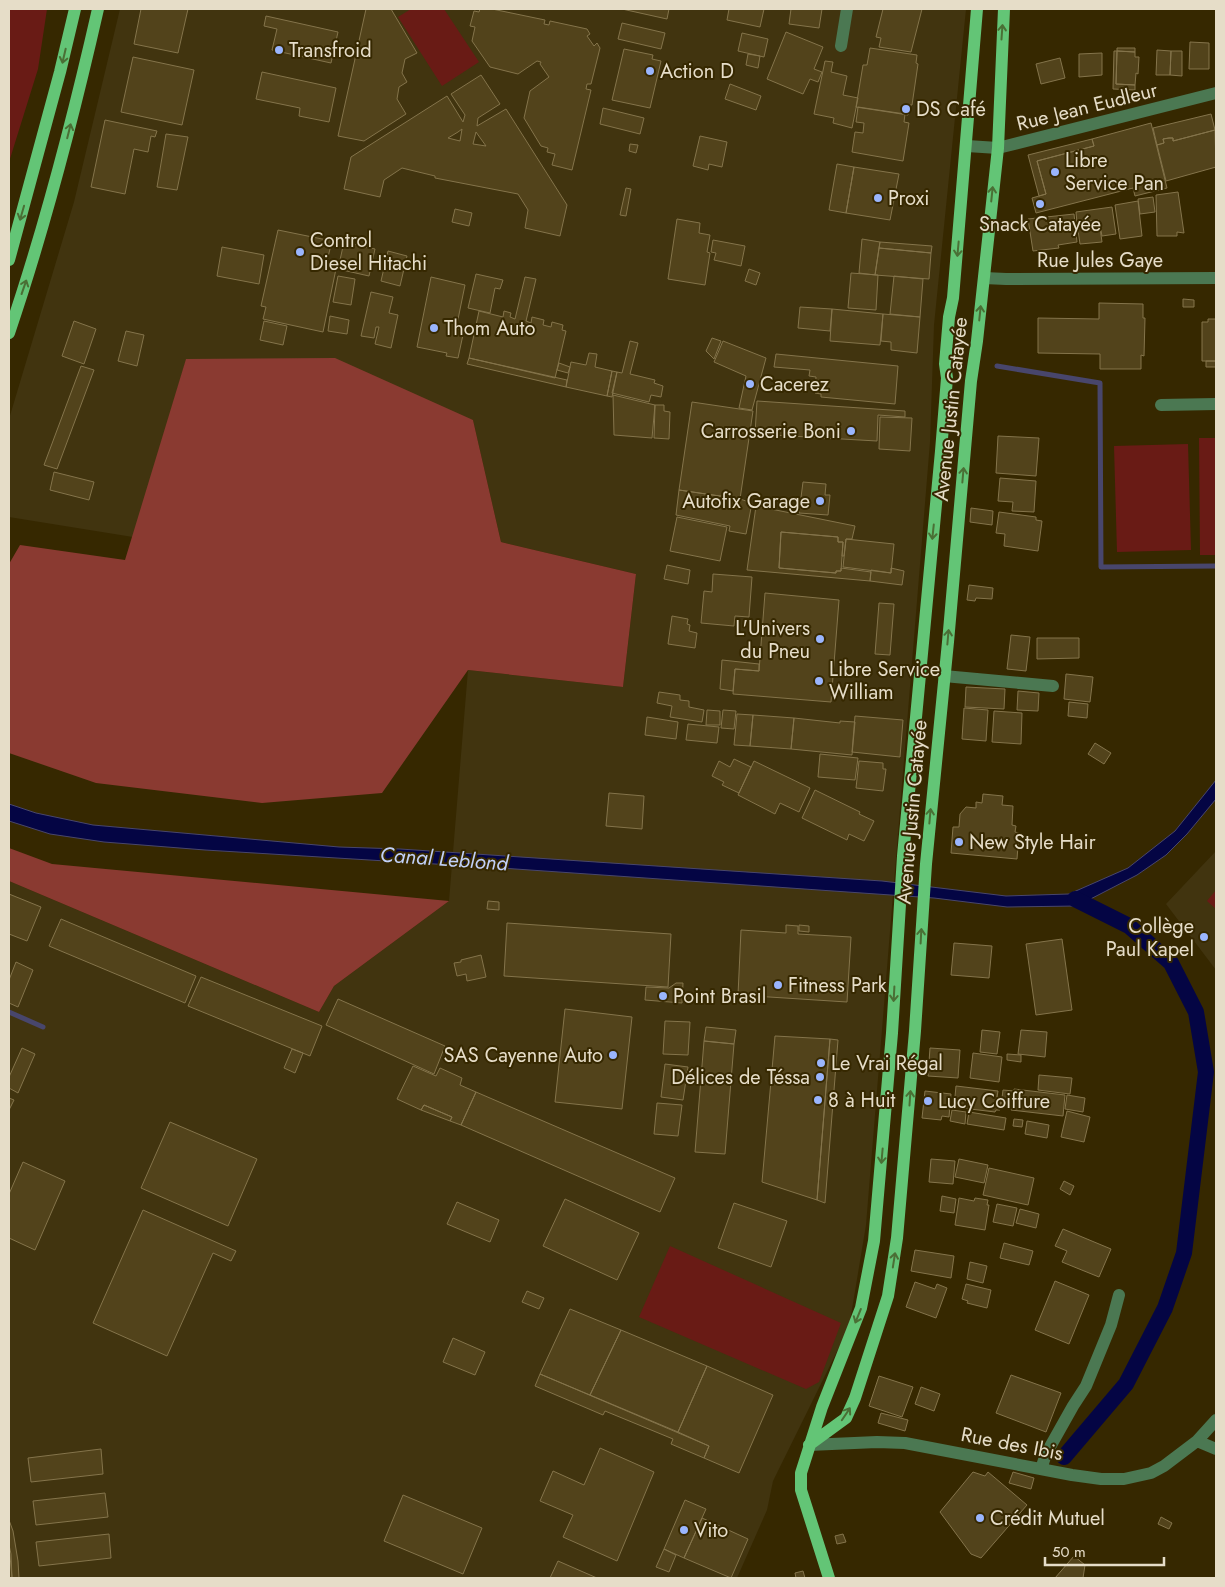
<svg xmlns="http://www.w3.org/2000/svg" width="1225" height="1587" viewBox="0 0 1225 1587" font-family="Jost,sans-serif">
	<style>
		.built { fill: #41340f }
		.green { fill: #691b15 }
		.forest { fill: #8a3a31 }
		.water { fill: #040544; stroke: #48466c }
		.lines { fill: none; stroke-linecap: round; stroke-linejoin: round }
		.stream { stroke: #48466c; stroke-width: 5 }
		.canal { stroke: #040544; stroke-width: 16 }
		.building { fill: #52431b; stroke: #84744b; fill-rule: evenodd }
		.minor { stroke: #4b7852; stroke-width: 12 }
		.major { stroke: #63c576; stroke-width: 12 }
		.oneway { stroke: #4a6f35 }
		.poi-dot { fill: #9ab5fd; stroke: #362800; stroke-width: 2 }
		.labels { text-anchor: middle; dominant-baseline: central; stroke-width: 4; stroke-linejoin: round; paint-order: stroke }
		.poi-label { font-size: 20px; fill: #e6ddc8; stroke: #362800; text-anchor: start }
		.street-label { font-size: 20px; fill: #e6ddc8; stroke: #362800 }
		.water-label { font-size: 21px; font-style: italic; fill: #c2d1f8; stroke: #362800 }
	</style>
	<rect width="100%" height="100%" fill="#362800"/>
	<path class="built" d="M120,9H966L934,325L930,442L866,1225L849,1327L773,1481L767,1510L737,1578H9V881L319,1012L334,986L449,901L468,670L623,687L636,574L501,542L473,420L186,360L133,537L9,517V419L74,202Z
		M1216,851V970L1166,904Z"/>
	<path class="green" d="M9,9H47L38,69L9,162Z
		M411,9H444L479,62L442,86L398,17Z
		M1199,438H1216V555H1200Z
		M1188,444L1191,550L1117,552L1114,446Z
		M1216,890V909L1207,901Z
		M670,1246L841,1323L819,1382L806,1389L639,1317Z"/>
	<path class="forest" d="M335,358L473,420L501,542L636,574L623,687L468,670L382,793L262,803L96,783L9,753V564L20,545L125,560L186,359Z
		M9,848L52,864L449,901L334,986L319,1012L9,881Z"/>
	<path class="water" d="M1216,780V799L1187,834L1166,855L1137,875L1077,906L1007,907L934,898L501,868L205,850L104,842L50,834L9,821V804L36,813L93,825L339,847L400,849L882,881L1006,896L1069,894L1128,868L1175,831Z"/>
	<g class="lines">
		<path class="stream" d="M997,366L1100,383L1101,567L1216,566
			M9,1012L43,1027"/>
		<path class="canal" d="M1064,1457L1126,1384L1165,1308L1184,1253L1206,1072L1196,1012L1171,963L1129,926L1075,899"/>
	</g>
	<path class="building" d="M141,9H188L178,53L134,44Z
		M366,9H391L417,53L405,59L402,73L407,82L399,87L397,99L406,114L364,141L338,136Z
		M480,9H492L545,20L544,24L549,25L550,21L587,29L590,34L587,36L594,46L597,43L600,48L591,84H587L586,89L591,90L572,170L552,165L555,154L547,152L548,148L541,146L524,118L530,91L549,77L540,64L541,62L537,61L518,74L490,67L472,41L475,27L470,26L474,11L479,12Z
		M622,9H669L667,19Z
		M729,9H764L760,27L727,20Z
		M791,9H822L819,28L789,24Z
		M883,9H922L911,52L879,47L881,38L876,37Z
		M266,16L338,32L331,63L272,50L277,29L264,26Z
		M622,23L665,33L661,49L618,39Z
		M786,32L823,47L814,69L822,72L818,82L810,79L803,94L767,79Z
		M742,33L768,39L764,57L738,51Z
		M1190,42L1209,43V69H1189Z
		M870,48L917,55L916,63L918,64L912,105H910L908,115L856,107L863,65H867Z
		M1117,48H1135V52L1117,51Z
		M624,49L653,55L652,59L661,61L650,108L612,100Z
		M1157,50L1171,51L1170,75H1156Z
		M1114,51H1117L1116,84L1135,85V90L1113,89Z
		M1117,51L1135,52V57H1139L1138,74L1136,73L1135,85L1116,84Z
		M1171,51H1182V76L1170,75Z
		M1102,53V75L1079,77V54Z
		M748,54L760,56L758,68L746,65Z
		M133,57L194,70L182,125L121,112Z
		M1060,58L1065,78L1041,84L1036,64Z
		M825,61L833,62L831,72L847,76L843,95L858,98L852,128L833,123L834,118L814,114Z
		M262,72L336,88L329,122L299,116L300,108L256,99Z
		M481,75L500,104L478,118L477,126L506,109L567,205L560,236L525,228L528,210L518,194L435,178V176L402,168L384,180L380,197L344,189L351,157L447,96L463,122L465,115L451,94ZM462,129L460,141L448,138L458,132ZM476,132L486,146L473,144Z
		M730,84L761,96L756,110L725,99Z
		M858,107L905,114L904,122L909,123L903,161L852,152L855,132L863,133L864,123L856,122Z
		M603,108L644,118L640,134L600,124Z
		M1211,114L1215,130L1173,141V138H1169L1163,139L1164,143L1157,145L1153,128Z
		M105,120L157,131L155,137L151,136L148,152L134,149L125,194L91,187Z
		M1151,123L1167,188L1135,196L1133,188L1036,213L1032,198L1046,194L1037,161L1094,146L1092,139Z
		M1215,130L1216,167L1166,181L1157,145L1164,143L1163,139L1169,138H1173V141Z
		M166,134L188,137L177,190L157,187Z
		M700,136L727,142L722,167L709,164L708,170L693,166Z
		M1092,139L1094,146L1037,161L1046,194L1039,196L1028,155Z
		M630,144L638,145L636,153L629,151Z
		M837,164L854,167L846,213L829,210Z
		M854,167L899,174L890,220L846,213Z
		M626,188L631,189L626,216L620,215Z
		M1178,192L1184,233L1177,232V236H1157L1156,195Z
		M1153,197L1155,212L1140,214L1138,199Z
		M1138,201L1142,236L1120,239L1115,205Z
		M1112,207L1116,234L1102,236L1099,220L1077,223L1076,212Z
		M455,209L472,213L469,226L452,222Z
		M1074,214L1077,242L1058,245L1059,248L1033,251L1028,219Z
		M677,219L700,223L699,233L710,235L707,252L710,253L705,285L668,279Z
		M1099,220L1102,242L1080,244L1077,223Z
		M278,230L332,241L327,261L337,264L323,332L263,319L266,307L261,306Z
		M862,239L880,242L875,275L859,273Z
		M713,240L745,246L741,266L714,260L716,253L711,252Z
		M344,242L375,249L369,276L338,269Z
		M880,242L932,246L931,253L879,248Z
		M222,247L264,255L259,284L217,276Z
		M879,248L931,253L929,279L875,275Z
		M388,251L407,256L400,286L381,281Z
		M749,269L760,273L756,285L745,281Z
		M851,273L878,275L876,310L848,308Z
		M476,274L503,280L500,289L495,288L490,313L468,308Z
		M338,276L355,279L351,305L333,302Z
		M894,276L923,279L920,317L890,314Z
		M431,277L465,285L456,329L464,330L458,358L446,356L447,353L417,347Z
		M525,277L536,279L526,321L531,323L532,317L544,320L543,325L551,327L552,322L563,325L562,330L566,331L555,378L469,358L479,311L503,317L504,311L511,313L510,317L515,319Z
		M371,292L393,297L389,313L398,315L391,348L375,344L379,327H376L374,338L361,336Z
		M1183,299L1194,300V307H1183Z
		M1099,303L1143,304V318H1145L1144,356L1141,355V369H1100V354L1038,353V318L1099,319Z
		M800,307L832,309L830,331L798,328Z
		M832,309L883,314L880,345L830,341Z
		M883,314L920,317L917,353L891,350V342L881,341Z
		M330,316L349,320L347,334L328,331Z
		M1208,319H1216V361H1202V322H1208Z
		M74,321L96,329L84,364L62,356Z
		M264,321L287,326L283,345L260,340Z
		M126,331L144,335L137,366L118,361Z
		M712,338L721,341L714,359L706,351Z
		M630,341L638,343L630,374L655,380L654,383L663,386L661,397L651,395L649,402L612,393L617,372L622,373Z
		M723,341L766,358L752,410L739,408L746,376L714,362Z
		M589,353L597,354L595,367L612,371L607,396L566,387L571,362L586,365Z
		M776,354L898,366L895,404L821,397V394L815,393L816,377L809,376L810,370L774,367Z
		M469,358L567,380L566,387L467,364Z
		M1206,361H1216V367H1206Z
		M559,363L570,367L568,373L557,370Z
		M81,366L94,370L57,469L44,465Z
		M612,371L617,372L612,397L607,396Z
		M613,395L655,405L652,438L614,435Z
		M757,401L905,411V417L878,415L877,441L755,434Z
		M692,402L753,411L740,499L679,490Z
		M655,405H664V411L670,412L669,439L654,438Z
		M880,417L912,418L910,451L879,449Z
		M998,436L1039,438L1036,476L996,473Z
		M54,472L94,482L89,500L50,490Z
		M1000,478L1036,481L1034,512L1012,511L1013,502L998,501Z
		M803,482L826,484L825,495H830L828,515L799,513Z
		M679,490L740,499L752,503L746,534L729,531L730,526L676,515Z
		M756,506L855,526L852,539H846L844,556H842L843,542H838V537L781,532L779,568L836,573V571H841V568L871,572L870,581L747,570Z
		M971,508L993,511L992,525L970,522Z
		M999,512L1036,517V520L1042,521L1038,551L1004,546L1005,534L996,533Z
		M677,517L727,527L720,561L670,551Z
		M781,532L838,537V542H843L841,571H836V573L779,568Z
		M846,539L894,544L891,573L843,567Z
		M667,565L690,570L688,584L664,579Z
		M891,568L904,571L902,585L870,581L871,570L891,573Z
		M713,574L752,577L749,617L735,616L734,626L701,623L704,591L712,592Z
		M969,585L993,588L992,599L976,598L975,601L967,600Z
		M765,593L839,600L831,702L733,694L735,669L759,671Z
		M879,603L894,604L890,655L875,654Z
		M672,616L688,619L687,624L690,625L689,631L697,633L695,648L668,644Z
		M1011,635L1030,637L1026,671L1007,669Z
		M1037,638H1079V658L1037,659Z
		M722,660L759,664V671L735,669L733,691L720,689Z
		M1066,674L1093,677L1090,702L1064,699Z
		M966,687L1005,689L1004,709L965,707Z
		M1018,691L1039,693L1038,711L1017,710Z
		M659,692L680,695V700L689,701V707L704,710L702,722L670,717L672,706L657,703Z
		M1069,702L1088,704L1087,718L1068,716Z
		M964,708L988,710L986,741L962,739Z
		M707,710L720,711V725H706Z
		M723,710L736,711L734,729L721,728Z
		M994,711L1022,713L1021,744L992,742Z
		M737,714L753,715L750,746L734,745Z
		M753,715L794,718L791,749L750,746Z
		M855,716L903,720L900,757L852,752Z
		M647,717L678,722L676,739L645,735Z
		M794,718L840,723V721L855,722L852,755L791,749Z
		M688,724L719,727L717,743L686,740Z
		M1095,743L1111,753L1104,764L1088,754Z
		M820,754L858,758L855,780L818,777Z
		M734,759L751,767L739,793L722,785L724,782L712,776L719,761L730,767Z
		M754,761L810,788L799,812L780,803L775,814L738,795Z
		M859,761L883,763V769H886L883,791L856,788Z
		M815,790L860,812L859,814L874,821L864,841L849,834L847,840L802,818Z
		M609,793L644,796L642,829L606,826Z
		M983,794L1003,796L1002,805L1013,806L1012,825L1016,826L1015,832L1019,833L1017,859L951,853L953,827H959L960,814L966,807L976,808V802L982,803Z
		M9,894L41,907L27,941L9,934Z
		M488,901L499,902V910L487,909Z
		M61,919L196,976L185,1003L49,946Z
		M507,923L671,934L668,987L504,976Z
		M786,925L798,926V934L851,937L847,1002L738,995L741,930L786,933Z
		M799,925L809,926V932L799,931Z
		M1062,939L1072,1010L1036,1015L1026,944Z
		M954,943L992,946L989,978L951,975Z
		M481,955L486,977L467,981L466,974L457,976L454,963L461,962V960Z
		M16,962L33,970L18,1007L9,1003V980Z
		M201,977L322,1026L310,1056L188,1006Z
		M676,983H683L682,1003L645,1000L646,987L669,988Z
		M338,999L445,1046L434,1074L326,1025Z
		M565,1009L632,1017L622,1109L555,1102Z
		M665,1021L690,1022L688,1055L663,1054Z
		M706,1027L736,1030L734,1044L704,1041Z
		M982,1030L1000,1032L997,1054L980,1052Z
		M1021,1030L1047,1032L1045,1057L1018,1054Z
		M775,1036L830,1039L817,1200L762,1182Z
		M830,1039L838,1040L825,1203L817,1200Z
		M704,1041L734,1044L725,1154L695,1152Z
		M22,1048L35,1054L18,1093L9,1088V1077Z
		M930,1048L960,1050L958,1078L928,1076Z
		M292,1049L303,1053L295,1073L284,1068Z
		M973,1053L1002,1057L999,1082L970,1078Z
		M1007,1054L1021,1055V1062L1007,1060Z
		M665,1064L688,1067L683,1100L661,1097Z
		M413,1066L436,1076L440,1068L462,1078L460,1085L476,1092L461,1125L450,1121L452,1117L424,1105L421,1110L397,1099Z
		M1039,1075L1072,1078L1070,1094L1038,1090Z
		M956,1086L998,1091L997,1097L1001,1098L1000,1110H996L995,1112L954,1107Z
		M1014,1089L1065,1095L1063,1116L1011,1110V1107L1001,1106L1003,1090L1014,1091Z
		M925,1091L951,1094L949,1117L942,1116L941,1120L922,1118Z
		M476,1092L675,1178L660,1212L461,1125Z
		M1067,1095L1085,1098L1083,1112L1065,1109Z
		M9,1098L14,1100L9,1110Z
		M657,1103L682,1105L678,1136L654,1134Z
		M424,1105L452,1117L450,1121L421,1110Z
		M952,1110L966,1112L965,1124L950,1121Z
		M1067,1111L1090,1117L1084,1142L1061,1137Z
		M969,1112L1006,1118L1004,1130L967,1124Z
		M1014,1119L1023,1120L1022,1127L1013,1126Z
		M1027,1121L1049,1125L1047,1138L1025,1134Z
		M170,1122L257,1159L228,1226L141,1188Z
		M931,1159L955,1161L953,1184L929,1182Z
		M959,1159L988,1165L984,1183L955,1177Z
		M23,1162L65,1181L35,1250L9,1238V1194Z
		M989,1168L1034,1178L1028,1205L983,1195Z
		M1064,1181L1074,1186L1070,1195L1060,1189Z
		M942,1196L956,1199L954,1213L940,1211Z
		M959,1198L974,1201L975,1198L988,1200L987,1205H989L985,1230L955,1225Z
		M565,1199L639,1233L617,1280L543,1246Z
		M457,1202L499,1220L490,1242L447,1224Z
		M734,1203L787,1221L771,1267L718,1248Z
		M997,1204L1017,1208L1013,1226L993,1222Z
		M1020,1209L1039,1214L1036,1228L1016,1223Z
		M143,1210L236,1251L231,1261L213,1253L167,1356L93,1323Z
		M1063,1229L1111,1249L1099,1277L1062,1262L1067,1251L1055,1246Z
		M1004,1243L1033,1251L1029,1265L1000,1258Z
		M915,1250L954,1256L951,1278L911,1271Z
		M970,1262L987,1266L983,1283L967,1279Z
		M1055,1281L1089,1295L1069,1344L1035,1330Z
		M915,1282L935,1289L937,1284L947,1288L936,1318L906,1307Z
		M966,1284L991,1290L987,1308L967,1303L968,1301L962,1299Z
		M527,1291L544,1298L539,1309L522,1302Z
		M570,1309L621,1330L590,1395L540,1374Z
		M621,1330L707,1366L678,1432L590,1395Z
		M453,1338L485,1352L475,1375L443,1362Z
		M707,1366L773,1395L739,1473L704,1458L709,1446L678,1432Z
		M540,1374L709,1446L704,1458L671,1444L673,1439L605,1411L603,1415L535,1386Z
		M1011,1375L1061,1393L1046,1432L996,1413Z
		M879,1376L913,1387L902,1417L869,1406Z
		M921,1387L940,1394L934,1411L915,1404Z
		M881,1413L908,1420L905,1431L878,1423Z
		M600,1448L654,1472L617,1561L563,1537L573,1515L540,1501L553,1471L584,1485Z
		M101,1449L103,1474L31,1482L28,1458Z
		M973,1472L985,1476L988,1472L1027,1505L981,1558L971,1554L940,1512Z
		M1013,1472L1034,1478L1031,1489L1009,1483Z
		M105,1493L108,1517L36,1525L33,1501Z
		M403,1495L482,1528L463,1574L384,1541Z
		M685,1500L706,1509L684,1558L664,1549Z
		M1161,1517L1172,1523L1169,1529L1158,1524Z
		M702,1518L748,1539L731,1578L684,1558Z
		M9,1520L13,1531L18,1561L19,1578H12L9,1545Z
		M109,1534L111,1558L39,1566L36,1542Z
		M843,1534L846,1542L837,1544L835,1536Z
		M9,1545L11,1554L12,1578H9Z
		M664,1549L676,1555L669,1572L656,1567Z
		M1074,1556L1085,1565L1083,1578H1055Z
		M558,1561L597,1578H550Z
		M803,1571L805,1578H796L795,1573Z"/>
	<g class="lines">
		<path class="minor" d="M841,46L847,9
			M967,146L998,148L1216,93
			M984,278L1006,279L1216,278
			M1161,405L1216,404
			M944,676L1053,686
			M1197,1441L1216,1449
			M809,1445L877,1442L905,1443L1072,1475L1101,1479H1124L1151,1473L1164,1466L1197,1441L1216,1420
			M1041,1469L1046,1454L1073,1406L1086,1386L1111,1325L1119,1295"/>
		<path class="major" d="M9,260L60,72L75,9
			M9,333C45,227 73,119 98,9
			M809,1445L846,1418L855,1398L888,1296L897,1238L915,1031L926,864L948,642L971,381L977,341L998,148L1004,9
			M829,1578L801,1490V1473L822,1407L861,1308L874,1241L892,1033L903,856L941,451L947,378L945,364L949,317L953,298L977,9"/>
	</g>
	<defs><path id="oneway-shaft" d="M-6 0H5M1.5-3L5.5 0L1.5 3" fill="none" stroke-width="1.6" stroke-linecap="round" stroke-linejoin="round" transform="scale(1.25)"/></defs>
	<g class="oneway">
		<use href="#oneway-shaft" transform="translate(1002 32) rotate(-86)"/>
		<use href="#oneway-shaft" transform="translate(64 56) rotate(103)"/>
		<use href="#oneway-shaft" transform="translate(69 131) rotate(-76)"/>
		<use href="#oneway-shaft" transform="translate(992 194) rotate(-84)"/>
		<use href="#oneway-shaft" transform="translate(22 213) rotate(106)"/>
		<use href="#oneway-shaft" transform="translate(958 249) rotate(95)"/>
		<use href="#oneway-shaft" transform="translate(24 287) rotate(-71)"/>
		<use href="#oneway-shaft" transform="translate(980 313) rotate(-84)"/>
		<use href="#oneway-shaft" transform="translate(963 475) rotate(-85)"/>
		<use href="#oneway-shaft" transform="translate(933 532) rotate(96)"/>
		<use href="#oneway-shaft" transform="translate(948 637) rotate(-85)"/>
		<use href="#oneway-shaft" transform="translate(930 816) rotate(-85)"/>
		<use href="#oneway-shaft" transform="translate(921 936) rotate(-87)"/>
		<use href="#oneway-shaft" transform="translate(894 994) rotate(93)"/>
		<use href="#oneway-shaft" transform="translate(910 1098) rotate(-86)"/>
		<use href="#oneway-shaft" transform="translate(882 1156) rotate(95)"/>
		<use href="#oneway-shaft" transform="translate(894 1260) rotate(-81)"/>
		<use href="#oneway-shaft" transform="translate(858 1316) rotate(112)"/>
		<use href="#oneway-shaft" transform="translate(846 1414) rotate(-56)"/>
	</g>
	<g class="poi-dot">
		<circle cx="279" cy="50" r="5"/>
		<circle cx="650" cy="71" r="5"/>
		<circle cx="906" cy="109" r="5"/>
		<circle cx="1055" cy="172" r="5"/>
		<circle cx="878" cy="198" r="5"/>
		<circle cx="1040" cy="204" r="5"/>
		<circle cx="300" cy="252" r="5"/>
		<circle cx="434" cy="328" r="5"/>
		<circle cx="750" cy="384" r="5"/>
		<circle cx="851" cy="431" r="5"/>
		<circle cx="820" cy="501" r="5"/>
		<circle cx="820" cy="639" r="5"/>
		<circle cx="819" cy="681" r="5"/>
		<circle cx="959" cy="842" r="5"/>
		<circle cx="1204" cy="937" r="5"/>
		<circle cx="778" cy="985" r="5"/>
		<circle cx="663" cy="996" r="5"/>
		<circle cx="613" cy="1055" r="5"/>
		<circle cx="821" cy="1063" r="5"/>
		<circle cx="820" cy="1077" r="5"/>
		<circle cx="818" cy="1100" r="5"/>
		<circle cx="928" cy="1101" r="5"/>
		<circle cx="980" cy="1518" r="5"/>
		<circle cx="684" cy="1530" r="5"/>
	</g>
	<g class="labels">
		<g class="poi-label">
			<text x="289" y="50">Transfroid</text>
			<text x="660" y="71">Action D</text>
			<text x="916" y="109">DS Café</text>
			<text x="1065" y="160">Libre<tspan x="1065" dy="23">Service Pan</tspan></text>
			<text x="888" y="198">Proxi</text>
			<text x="1040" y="224" text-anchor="middle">Snack Catayée</text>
			<text x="310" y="240">Control<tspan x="310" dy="23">Diesel Hitachi</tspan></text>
			<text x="444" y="328">Thom Auto</text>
			<text x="760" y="384">Cacerez</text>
			<text x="841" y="431" text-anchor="end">Carrosserie Boni</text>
			<text x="810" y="501" text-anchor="end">Autofix Garage</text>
			<text x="810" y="628" text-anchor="end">L'Univers<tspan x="810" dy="23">du Pneu</tspan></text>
			<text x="829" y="669">Libre Service<tspan x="829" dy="23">William</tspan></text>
			<text x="969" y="842">New Style Hair</text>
			<text x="1194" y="926" text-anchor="end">Collège<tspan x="1194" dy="23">Paul Kapel</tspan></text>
			<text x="788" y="985">Fitness Park</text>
			<text x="673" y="996">Point Brasil</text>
			<text x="603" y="1055" text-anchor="end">SAS Cayenne Auto</text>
			<text x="831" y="1063">Le Vrai Régal</text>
			<text x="810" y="1077" text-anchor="end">Délices de Téssa</text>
			<text x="828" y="1100">8 à Huit</text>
			<text x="938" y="1101">Lucy Coiffure</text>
			<text x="990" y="1518">Crédit Mutuel</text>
			<text x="694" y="1530">Vito</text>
		</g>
		<g class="street-label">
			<text transform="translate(1087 107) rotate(-14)">Rue Jean Eudleur</text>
			<text x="1100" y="260">Rue Jules Gaye</text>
			<text transform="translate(951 409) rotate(-84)">Avenue Justin Catayée</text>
			<text transform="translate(912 812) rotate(-85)">Avenue Justin Catayée</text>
			<text transform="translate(1012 1444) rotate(11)">Rue des Ibis</text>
		</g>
		<g class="water-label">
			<text transform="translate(444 859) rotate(4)">Canal Leblond</text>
		</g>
	</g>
	<rect width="1225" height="1587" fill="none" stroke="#e6ddc8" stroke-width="20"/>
	<path d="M1045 1557v8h119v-8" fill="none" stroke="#e6ddc8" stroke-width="2.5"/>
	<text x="1052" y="1557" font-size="15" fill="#e6ddc8" stroke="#362800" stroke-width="4" paint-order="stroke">50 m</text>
</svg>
